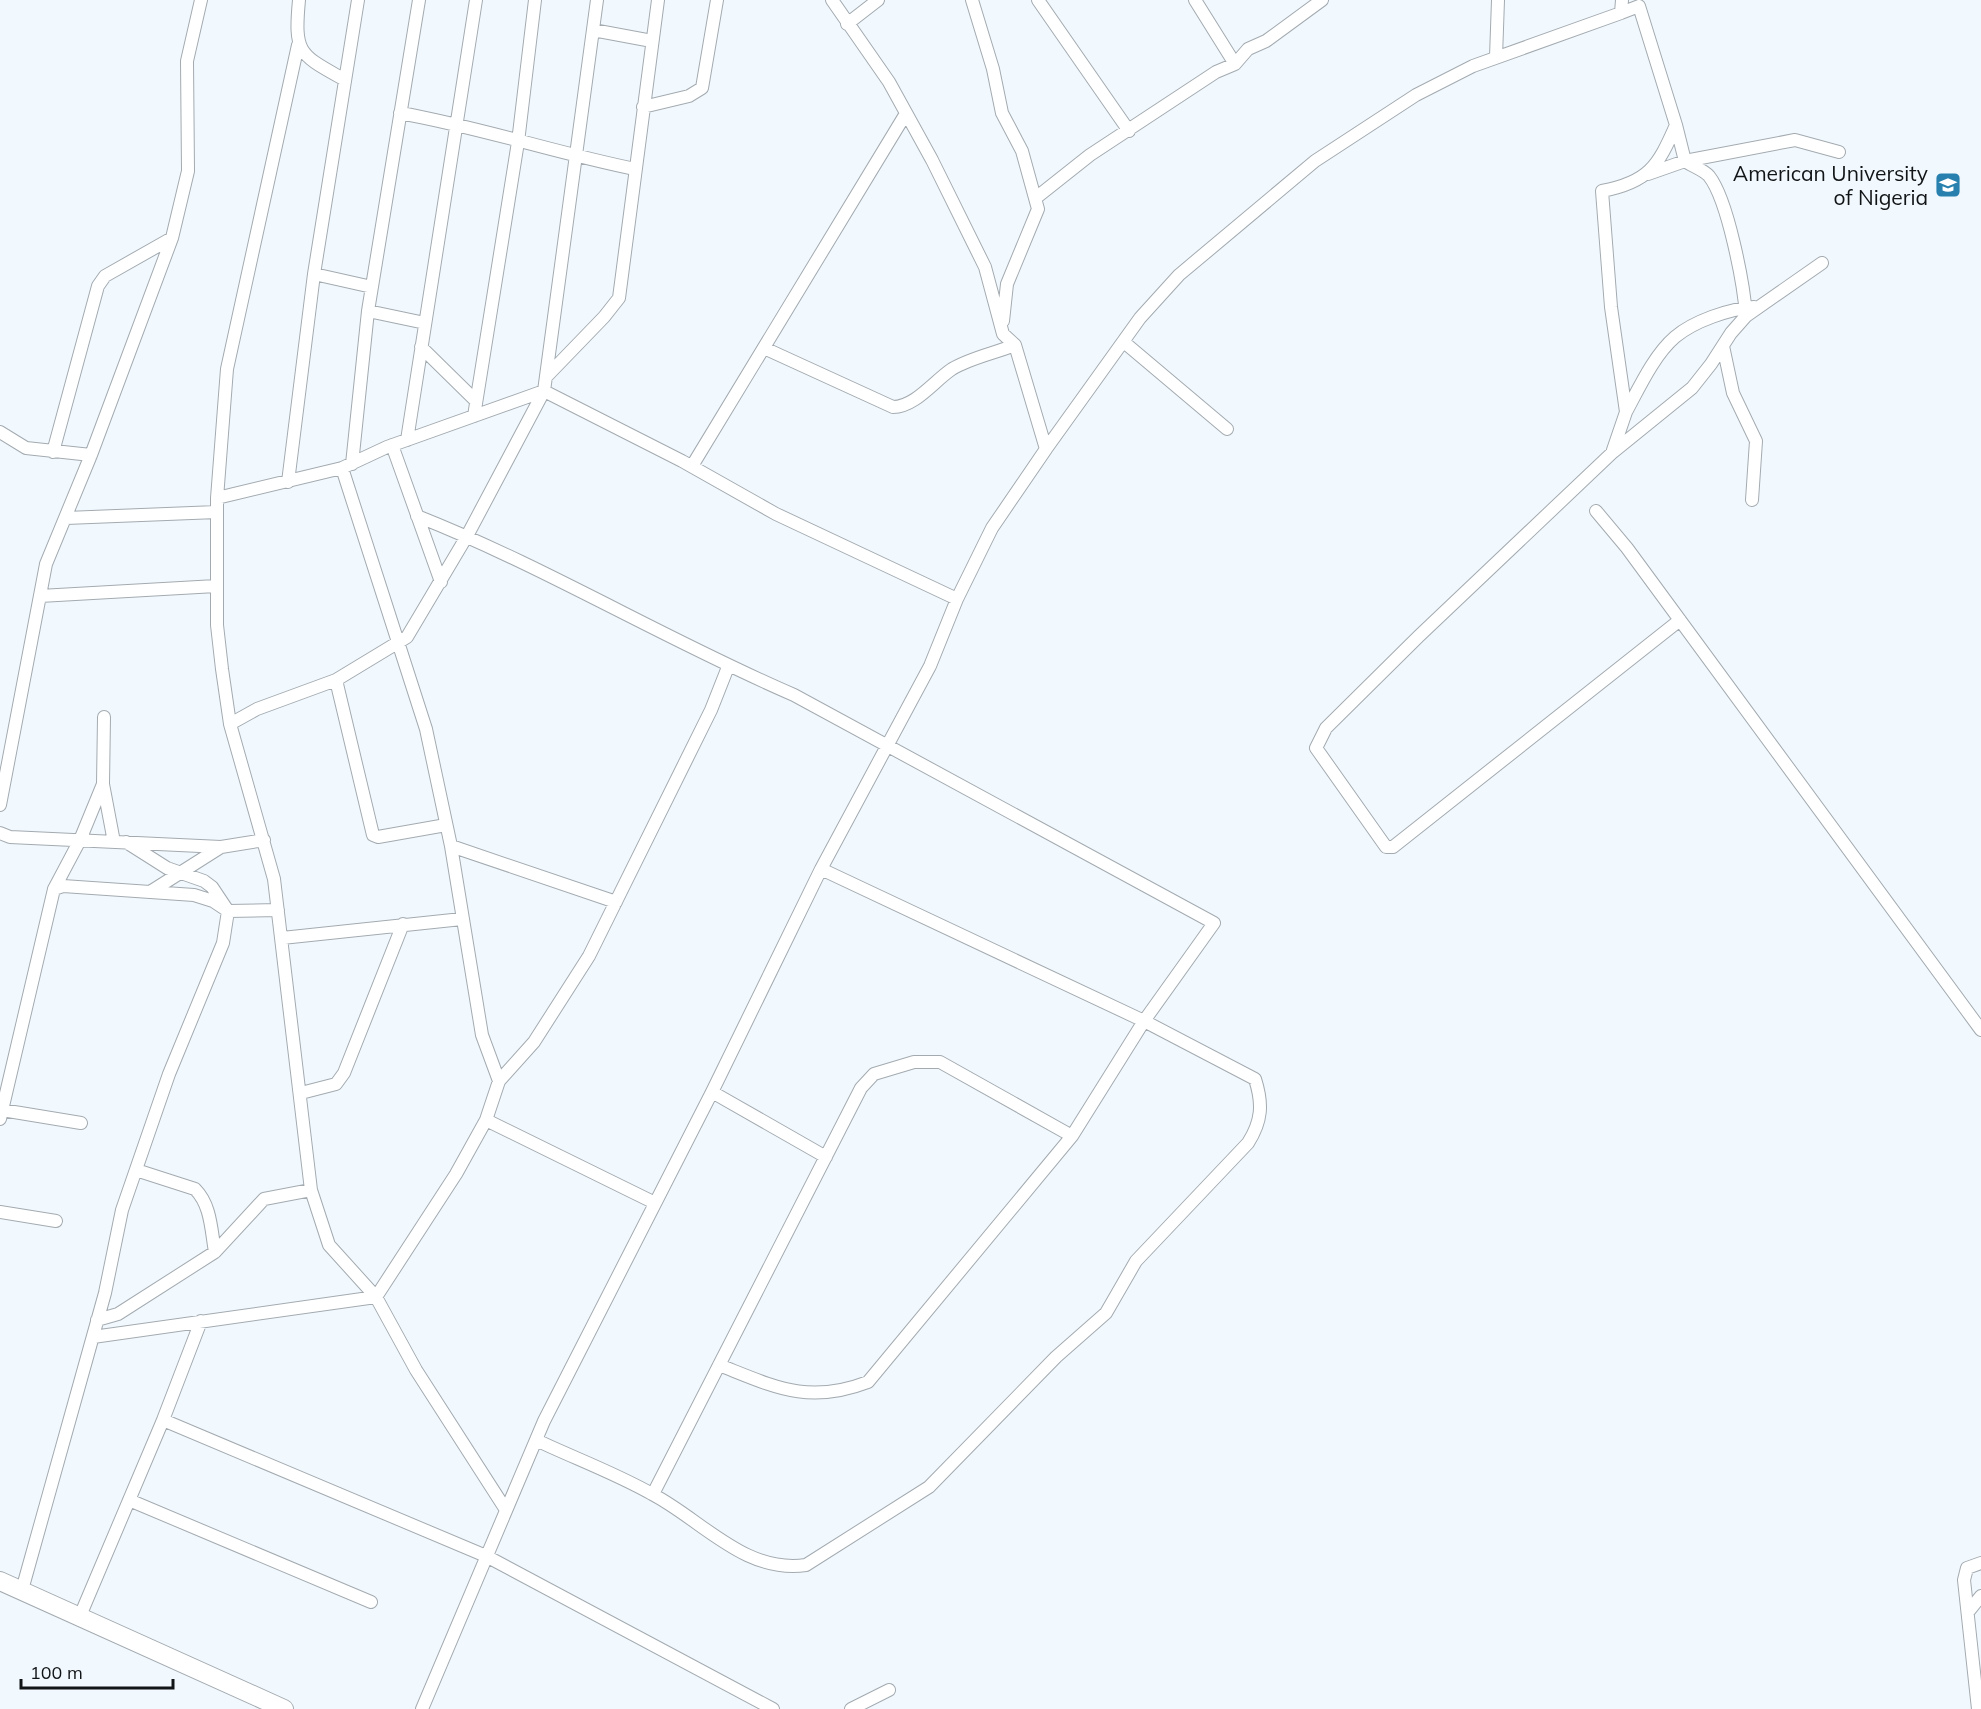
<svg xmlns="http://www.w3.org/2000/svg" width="1981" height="1709" viewBox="0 0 1981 1709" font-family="Mulish,sans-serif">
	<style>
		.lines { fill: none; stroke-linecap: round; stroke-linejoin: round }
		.street-casing { stroke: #a3abb1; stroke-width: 14 }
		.primary-casing { stroke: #a3abb1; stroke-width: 20 }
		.street { stroke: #fff; stroke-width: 12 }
		.primary { stroke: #fff; stroke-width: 18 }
		.labels { text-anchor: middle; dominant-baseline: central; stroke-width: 5; stroke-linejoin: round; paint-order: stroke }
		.poi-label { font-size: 21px; fill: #121517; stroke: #f2f9fe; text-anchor: end }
	</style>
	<rect width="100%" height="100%" fill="#f2f9fe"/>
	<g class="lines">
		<defs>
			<path id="street" d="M299,0C294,54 299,54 345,80
				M972,0L993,69L1002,113L1022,151L1038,209L1007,284L1003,321
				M1038,0L1129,131
				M1195,0L1235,64
				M847,24L878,0
				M593,30L652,41
				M298,45L227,369L217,498V625L222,669L230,724L274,879L311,1190L329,1245L376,1297L416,1370L506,1510
				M1496,57L1498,0
				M643,107L689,96L702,88L717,0
				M400,113C479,127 556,153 635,169
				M1676,125L1685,161C1692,166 1704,170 1709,176C1728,200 1744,285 1746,316
				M1648,174L1685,161L1795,140L1839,152
				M1037,197L1090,155L1216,72L1235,64L1248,49L1266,41L1322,0
				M314,274L372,287
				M368,311L425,323
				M1125,343L1227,429
				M1723,346L1733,393L1756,441L1752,500
				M421,347L476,401
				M764,348L893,407C915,407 934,381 952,369C970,358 995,353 1015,345
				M546,377L604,317L619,298L658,0
				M1626,412C1639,388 1654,355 1675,337C1694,321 1729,309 1754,307
				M474,416L518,142L535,0
				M0,432L26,448L91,455
				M407,440L476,0
				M392,445L441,582
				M1046,449L1140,318L1179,275L1315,161L1416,95L1473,66L1621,13
				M1613,450L1626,412L1611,307L1602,191C1649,182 1658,166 1676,125L1639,6L1621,13L1622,0
				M53,452L98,286L105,276L172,238
				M352,464L368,311L419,0
				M692,466L905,115
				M342,468L426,729L451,846L482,1035L499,1081
				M288,482L314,274L358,0
				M217,498L342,468L387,447L544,391L682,461L776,514L957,599
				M1596,511L1627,548L1981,1030
				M417,516C546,567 666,640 794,695L1214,923L1144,1021L1072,1136L868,1382C808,1405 775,1387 719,1365
				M66,518L217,512
				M40,596L216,586
				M1680,620L1393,847H1386L1316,748L1326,728L1419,636L1613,452L1692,388L1711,364L1731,333L1746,316L1822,263
				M336,680L373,835L378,837L446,825
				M104,717L103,784L114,842
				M230,724L257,709L336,680L407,637L467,536L544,391L597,0
				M0,805L46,564L91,455L172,238L188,171L187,61L201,0
				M0,833L10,837L221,847L264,840
				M451,846L616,902
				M54,889L63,886L194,895L213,901L228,911L278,910
				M150,892L221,847
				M282,938L462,919
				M712,1092L826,1157
				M301,1093L336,1084L344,1073L403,924
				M2,1110L81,1123
				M0,1119L54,889L80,840L103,784
				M486,1120L655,1203
				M136,1170L195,1189C211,1205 211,1229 215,1252
				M0,1212L56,1221
				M97,1320L118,1314L215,1252L264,1199L311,1190
				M93,1337L376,1297L456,1174L486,1120L499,1081L534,1042L589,956L711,710L728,667
				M163,1420L486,1556L773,1709
				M536,1440C574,1458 615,1473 652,1494C702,1520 745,1574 806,1565L929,1487L1056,1357L1106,1313L1136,1261L1248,1143C1262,1121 1263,1104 1255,1079L1144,1021L821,869
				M653,1494L861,1088L874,1074L914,1062H940L1072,1136
				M129,1500L371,1602
				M22,1590L105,1293L122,1210L169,1074L223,943L228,911L212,887L204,881L167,868L126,842
				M1968,1612L1981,1596
				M80,1616L163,1420L201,1321
				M422,1709L544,1421L712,1092L821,869L930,666L957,599L992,528L1046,449L1015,345L1003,334L985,267L932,160L889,82L832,0
				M851,1709L889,1690
				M1978,1709L1964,1580L1967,1568L1981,1563"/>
			<path id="primary" d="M0,1581L284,1709"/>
		</defs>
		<use href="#street" class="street-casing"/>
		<use href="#primary" class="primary-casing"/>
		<use href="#street" class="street"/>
		<use href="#primary" class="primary"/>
	</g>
	<defs>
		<symbol id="university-square" viewBox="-11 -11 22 22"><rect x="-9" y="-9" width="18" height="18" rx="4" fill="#2780ae" stroke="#f2f9fe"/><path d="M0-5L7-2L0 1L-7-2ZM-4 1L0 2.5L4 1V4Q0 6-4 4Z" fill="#fff"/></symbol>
	</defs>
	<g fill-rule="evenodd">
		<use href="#university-square" x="1933" y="170" width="30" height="30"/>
	</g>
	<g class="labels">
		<g class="poi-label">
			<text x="1928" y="173">American University<tspan x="1928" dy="24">of Nigeria</tspan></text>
		</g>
	</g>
	<path d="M21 1679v9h152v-9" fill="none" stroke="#121517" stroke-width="3"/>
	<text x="30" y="1679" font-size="18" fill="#121517" stroke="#f2f9fe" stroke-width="4.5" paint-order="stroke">100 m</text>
</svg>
